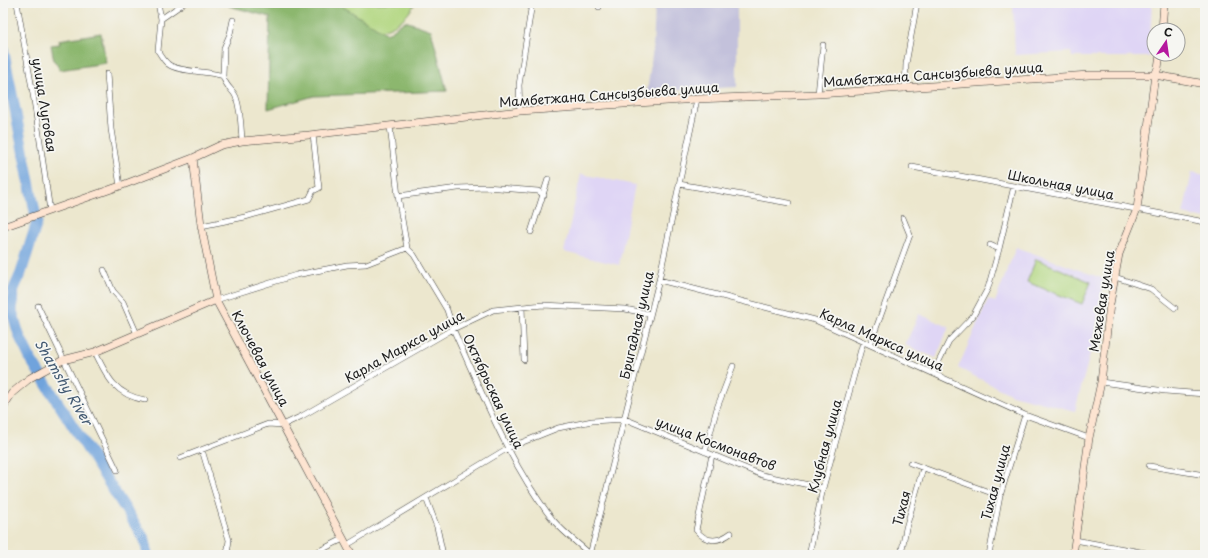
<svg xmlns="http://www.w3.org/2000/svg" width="1208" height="558" viewBox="0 0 1208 558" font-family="'Playpen Sans',sans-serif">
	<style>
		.built { fill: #dfd5f5 }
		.industrial { fill: #c3c1db }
		.green { fill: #b1d67f; stroke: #66794e }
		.forest { fill: #8cb76e; stroke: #546a45 }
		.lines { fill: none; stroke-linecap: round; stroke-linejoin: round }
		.river { stroke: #70a3dc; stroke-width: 11 }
		.street-casing { stroke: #3b3a37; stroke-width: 6 }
		.secondary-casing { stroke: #3b3a37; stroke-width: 8 }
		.street { stroke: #fff; stroke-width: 5 }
		.secondary { stroke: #fde4d1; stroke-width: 7 }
		.labels { text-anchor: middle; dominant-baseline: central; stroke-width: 3.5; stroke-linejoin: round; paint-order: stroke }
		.street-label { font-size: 13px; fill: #1c1c1c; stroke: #f6f6f2 }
		.water-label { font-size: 14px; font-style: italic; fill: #425972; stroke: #f6f6f2 }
	</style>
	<rect width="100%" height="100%" fill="#f6f6f2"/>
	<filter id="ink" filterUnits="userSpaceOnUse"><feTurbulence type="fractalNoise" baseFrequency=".025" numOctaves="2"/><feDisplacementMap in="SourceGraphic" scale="8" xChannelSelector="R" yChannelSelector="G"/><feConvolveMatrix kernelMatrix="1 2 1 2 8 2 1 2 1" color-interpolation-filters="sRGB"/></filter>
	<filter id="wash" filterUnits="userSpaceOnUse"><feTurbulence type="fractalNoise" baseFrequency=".012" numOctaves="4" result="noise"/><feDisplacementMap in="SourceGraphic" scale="16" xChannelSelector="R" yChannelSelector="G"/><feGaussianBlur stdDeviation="0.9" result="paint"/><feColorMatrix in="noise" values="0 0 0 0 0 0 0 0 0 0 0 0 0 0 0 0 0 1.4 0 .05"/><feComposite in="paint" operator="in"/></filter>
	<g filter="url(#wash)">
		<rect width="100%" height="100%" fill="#ece7ce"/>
		<path class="built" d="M1013,3H1152L1149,57H1072L1071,52L1015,55Z
			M1192,172L1205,175V219L1183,214Z
			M581,174L635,185L619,265L564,252Z
			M1016,247L1104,279L1095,335L1075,411L1012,395L958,368L988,299L995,302Z
			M919,314L949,327L936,358L905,345Z"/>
		<path class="industrial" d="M694,3H737V87L647,92L653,48L655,5Z"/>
		<path class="green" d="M332,3H415C407,19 393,29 375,31Z
			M1036,259L1091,282L1082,304L1027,282Z"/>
		<path class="forest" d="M226,3H337L387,34L405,21L431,30L447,91L314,96L268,109L270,17L229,6Z
			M101,33L106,63L59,70L58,65L54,61L51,45L60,44L59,40Z"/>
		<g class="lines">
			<path class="river" d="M3,48L37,222L21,273L13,291L12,311L19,335L31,360L145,540L148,555"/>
		</g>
	</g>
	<g filter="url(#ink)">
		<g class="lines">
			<defs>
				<path id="street" d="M17,3L34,100L50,211
					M158,3L161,19
					M184,3L161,19L158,51C161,55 164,61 168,64C177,72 209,71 223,76C226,88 233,89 236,97C241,111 241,126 242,141
					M599,7V3
					M107,74L111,129L120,186
					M223,76L224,48L230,34L233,20
					M905,89L906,64L917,3
					M818,94L823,45
					M520,111L519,85L532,3
					M390,126L398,196L407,248L414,255L447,310L453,329C483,394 509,464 553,520C564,533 579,544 591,555
					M912,167L1205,222
					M679,184L789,203
					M398,196L458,188L486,187L538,191L544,195
					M201,226L245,217L309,199L313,191L319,188L313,135
					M531,232L548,179
					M990,245L999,249L1014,186
					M104,270L113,291L123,302L137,334
					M1115,277L1151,289L1175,308
					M659,280L815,320L1025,415L1089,438
					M216,300L296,275L347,265L366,264L407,248
					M38,306L117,470
					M522,307L524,360
					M870,345L910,235L903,218
					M95,352C107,377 115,395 145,400
					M933,373L949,341L973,316L988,288L999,249
					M1101,382L1165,391L1205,394
					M202,450L229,540L227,555
					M705,452L717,408L733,366
					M712,455L696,530C706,543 719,542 731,533
					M180,458L268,424L283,425L302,416L453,329L493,310L543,305L625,309L650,314
					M910,463L1000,496
					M1149,466L1205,475
					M426,498L437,527L443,555
					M1075,540L1157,555
					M347,545L508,448L558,428L592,421L625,419L762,475L823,488
					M311,555L343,539
					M590,555L659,280L697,99
					M809,555L823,488L863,342
					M901,555L906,528L923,468
					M989,555L1000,496L1025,415
					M1114,555V547"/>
				<path id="secondary" d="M1162,30L1164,3
					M193,158L201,225L216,300L352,555
					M3,227L120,186L193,158L221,145L242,141L309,135L520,111L697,99L818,94L1089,75H1155L1205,84
					M3,407L12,393L30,378L63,360L95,352L216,300
					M1073,555L1089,438L1101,382L1110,304L1119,254L1137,209L1155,75L1158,68L1160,54"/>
			</defs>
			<use href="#street" class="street-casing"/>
			<use href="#secondary" class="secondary-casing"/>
			<use href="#street" class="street"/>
			<use href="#secondary" class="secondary"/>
		</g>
	</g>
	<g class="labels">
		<g class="street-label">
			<text transform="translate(933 74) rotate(-4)">Мамбетжана Сансызбыева улица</text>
			<text transform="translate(609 94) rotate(-4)">Мамбетжана Сансызбыева улица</text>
			<text transform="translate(45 105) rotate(81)">улица Луговая</text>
			<text transform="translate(1061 184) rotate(11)">Школьная улица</text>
			<text transform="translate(1101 301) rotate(-81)">Межевая улица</text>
			<text transform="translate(636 325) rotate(-77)">Бригадная улица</text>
			<text transform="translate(882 339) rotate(24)">Карла Маркса улица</text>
			<text transform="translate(404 346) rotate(-29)">Карла Маркса улица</text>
			<text transform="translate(261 358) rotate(62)">Ключевая улица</text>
			<text transform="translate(494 391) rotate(65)">Октябрьская улица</text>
			<text transform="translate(716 443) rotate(21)">улица Космонавтов</text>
			<text transform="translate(824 446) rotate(-75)">Клубная улица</text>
			<text transform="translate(995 482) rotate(-75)">Тихая улица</text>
			<text transform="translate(901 508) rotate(-75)">Тихая</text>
		</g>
		<g class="water-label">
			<text transform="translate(64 382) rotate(59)">Shamshy River</text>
		</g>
	</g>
	<rect width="1208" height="558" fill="none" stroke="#f6f6f2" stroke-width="16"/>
	<g transform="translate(1166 42) rotate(13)"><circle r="19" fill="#f6f6f2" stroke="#9f9f9c"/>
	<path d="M0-3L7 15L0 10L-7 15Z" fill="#b5179e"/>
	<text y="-6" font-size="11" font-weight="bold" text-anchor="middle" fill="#1c1c1c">С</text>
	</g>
</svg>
